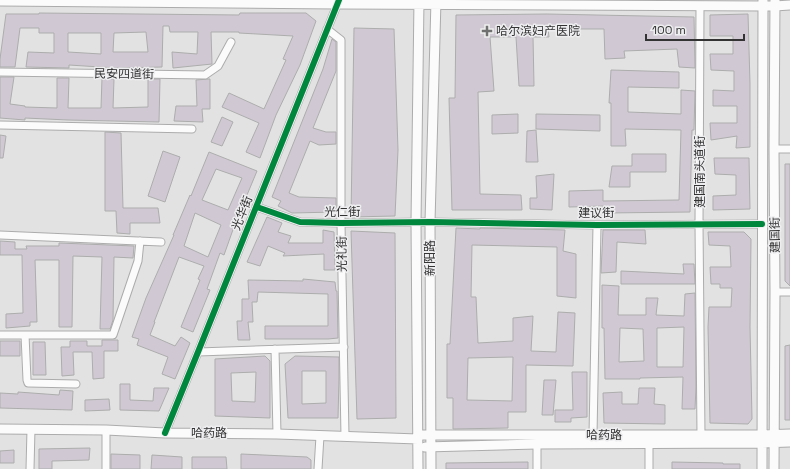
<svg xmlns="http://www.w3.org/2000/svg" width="790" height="469" viewBox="0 0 790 469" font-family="'Space Grotesk','Noto Sans SC',sans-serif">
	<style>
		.building { fill: #d0c9d3; stroke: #adadad; fill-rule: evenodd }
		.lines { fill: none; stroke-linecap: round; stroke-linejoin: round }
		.minor-casing { stroke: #acacac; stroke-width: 9 }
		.major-casing { stroke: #acacac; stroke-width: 11 }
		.minor { stroke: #fbfbfb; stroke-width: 7 }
		.major { stroke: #fbfbfb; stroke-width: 9 }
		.cycleway-casing { stroke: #eeeef0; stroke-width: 8 }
		.cycleway { stroke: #00873e; stroke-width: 6 }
		.poi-dot { fill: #707071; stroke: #eeeef0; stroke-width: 1.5 }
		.labels { text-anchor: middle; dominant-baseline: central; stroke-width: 3; stroke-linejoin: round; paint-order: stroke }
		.poi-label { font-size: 12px; fill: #333334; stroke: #eeeef0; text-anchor: start }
		.street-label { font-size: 12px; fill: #333334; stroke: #eeeef0 }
	</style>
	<rect width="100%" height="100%" fill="#e2e2e2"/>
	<path class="building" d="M39,13L239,15L240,13H306L316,21L300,65L276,115L260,158L246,152L259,123L222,107L229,93L264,109L286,60L283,59L293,36L239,33V32H211L212,64L173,68L172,52L197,54L198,32H170L169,26H163L162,67L116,68L69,65V68L26,67L28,52L54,53V33H39V28H20L15,67H0V59L6,14H39ZM146,32L148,52H113L114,33ZM68,33H101V54L68,52Z
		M547,14L694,17L695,68L679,67L677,49L624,51L625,58L605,59L604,29H548L549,37H533L534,86H519L516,37H490L494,91L478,92L480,194L521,195L522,210H452L449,98H455L456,15Z
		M748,14L750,84V147L736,148L737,136L711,140L710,123H737V106H713V90L734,91V71L711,70L710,54H733V36H710V15Z
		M354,28L394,29L398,150L395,216L351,217Z
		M332,39L336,42V71L313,128L326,132H336V144L319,145L310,141L289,193L299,197L336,198V212L292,213L278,206L281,201L272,197L323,69Z
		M611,70L679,72V88L628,87V112L681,114V90L695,91L694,130H692L690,212L606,213V206L569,207V191L603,190V201L679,200L681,130L625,129L626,146H611V103H609Z
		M0,77H14L10,104L25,106V107L57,108V78H69L68,108H101L102,78L114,79L113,108L148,107V79H160L159,122L68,120L25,118V120L0,118Z
		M208,79H210V109H202L203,122L174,121L176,106H197L196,80Z
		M518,114V133L492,134V115Z
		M536,114L600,115V131L536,129Z
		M222,117L233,122L222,146L211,142Z
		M536,130L538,162H526L527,131Z
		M105,132L121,133L123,208H158L160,223H130V234L117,233L116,211H105Z
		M0,135L6,136L3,158H0Z
		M163,151L180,157L165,202L148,196Z
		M209,152L257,171L242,207H241L224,255L220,253L207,289L210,290L193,332L181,327L200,280L198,279L204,266L179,257L156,317L154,322H155L150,335L175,346L181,337L190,343L175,379L162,374L168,357L137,345L139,339L132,337L146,298L174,235H173L190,195L191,196ZM216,169L242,178L228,210L202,200ZM195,213L221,225L208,257L184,246Z
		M632,154H666V172H630V187H609L612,166H632Z
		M714,158H749L750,209L713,210V196L736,195V175L715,174Z
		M785,164H790V286L785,281Z
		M554,174L552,210L530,209V198H537L536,176Z
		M267,217L282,223L278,232L291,236L288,243H323V230L334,232L335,270H324V254L283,256L285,253L268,246L260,266L247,262Z
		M456,228L480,229V228L565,230L563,251L576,254V298L557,296V247L472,245L471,297H476L478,343L513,341V318L533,316L531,351L556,352L558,312L575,313L573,366L526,365V412H508V428L453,429V398H447V344H450ZM513,357L512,401L467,400L468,358Z
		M603,230H645L646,244L617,242L616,272L601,273Z
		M351,231L395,233L396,418L357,419Z
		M708,232H744L751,239L750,327L752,419L748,424L710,423L708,327L709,307H731L732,288H720V284H711L710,267H731L730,246L709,245Z
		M0,241L15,242V249H27L26,246H59V243L134,246L133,258L114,257L113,320L110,329H100L102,257L73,256L72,327H59V260H35L37,322H30V326L6,328V314L23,313L22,255H0Z
		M683,264H694L695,284H621V271L684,274Z
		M303,279L335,282L336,291H337L338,338L328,339H265V326H328V294L258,292L257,302H252L253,322H248L250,340H238L237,321H242V299H249L248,280L303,281Z
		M602,285L619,286L618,315H646V298H658L656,315L684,316L685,294L695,293L696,387L695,409H682L683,377L640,378V379H605L604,328H602ZM684,327L683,367H657V328ZM620,328L643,329L644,361L619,362Z
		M102,340H118V351H104V378L93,379L92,352H73L74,375L62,376L61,347H70V341H87V346H102Z
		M0,341H20V356H0Z
		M33,342H45L46,375H33Z
		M790,345V420H785V346Z
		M265,356L270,361V418L215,416V359ZM256,372L255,402L232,401L231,373Z
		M295,356L339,357V378L338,418H288L285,364ZM302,371H326V403L302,404Z
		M572,372H587V417L571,418V422H555V410H573Z
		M544,380H556L553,415H542Z
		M120,384H130V400L153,401L154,388H169L159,411L120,410Z
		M639,388H655L654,404L665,405V424L604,423L603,393L622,392V404H638Z
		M60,390L73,391L72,410L0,408V393L18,394V392L59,395Z
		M109,399L110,410L85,411V400Z
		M90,448L89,460L52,461V469H39V449Z
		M14,450V463H0V451Z
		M111,454L140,455V469H111Z
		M241,454L307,457L311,460V469H241Z
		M152,455L182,457V469H151Z
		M192,457H226L227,469H192Z
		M528,462V469H446V463Z
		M672,462L723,463V464H740V469H672Z"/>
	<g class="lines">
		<defs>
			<path id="minor" d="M700,6L699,224L701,435
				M327,29L341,40V223L345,436
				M0,72L205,75L218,66L231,42
				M0,125L192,129
				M774,149H790
				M257,207L300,222L341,223L430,222L597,225L762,224
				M0,235L161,242
				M775,292H790
				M0,335H113L138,261L140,241
				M25,335L27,380L28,383L76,384
				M275,349L277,434
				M198,352L344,347
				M106,430V469
				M165,433L198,352L339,0
				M593,435L597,225
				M649,444V469
				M30,469L31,429
				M318,469L320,436
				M537,469V444"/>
			<path id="major" d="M0,1L337,4L775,6L790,5
				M0,429L106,430L165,433L277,434L418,439
				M418,435H762L790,434
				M425,447L537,444L762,443L790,442
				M418,469L416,222L419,0
				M431,469L430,222L436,0
				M762,469L763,0
				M774,469L775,292L774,149L775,0"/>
		</defs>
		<use href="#minor" class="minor-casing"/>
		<use href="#major" class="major-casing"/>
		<use href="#minor" class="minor"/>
		<use href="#major" class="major"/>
		<defs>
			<path id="cycleway" d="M257,207L300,222L341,223L430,222L597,225L762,224
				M165,433L198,352L339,0"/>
		</defs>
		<use href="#cycleway" class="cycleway-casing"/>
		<use href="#cycleway" class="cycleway"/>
	</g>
	<path class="poi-dot" d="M485 25h4v4h4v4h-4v4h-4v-4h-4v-4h4z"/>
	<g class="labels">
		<g class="poi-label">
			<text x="496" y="31">哈尔滨妇产医院</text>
		</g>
		<g class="street-label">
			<text transform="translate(124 74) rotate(1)">民安四道街</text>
			<text transform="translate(700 172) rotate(-90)">建国南头道街</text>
			<text x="342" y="212">光仁街</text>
			<text transform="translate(242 213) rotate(-68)">光华街</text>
			<text x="596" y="213">建议街</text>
			<text transform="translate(775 235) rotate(-91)">建国街</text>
			<text transform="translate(342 254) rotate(-91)">光礼街</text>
			<text transform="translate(430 258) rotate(-90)">新阳路</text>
			<text x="209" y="433">哈药路</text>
			<text x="604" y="435">哈药路</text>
		</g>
	</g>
	<path d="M646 34v6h98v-6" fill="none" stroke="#333334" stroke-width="2"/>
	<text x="652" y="34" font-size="12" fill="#333334" stroke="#eeeef0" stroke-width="3" paint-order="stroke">100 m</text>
</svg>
